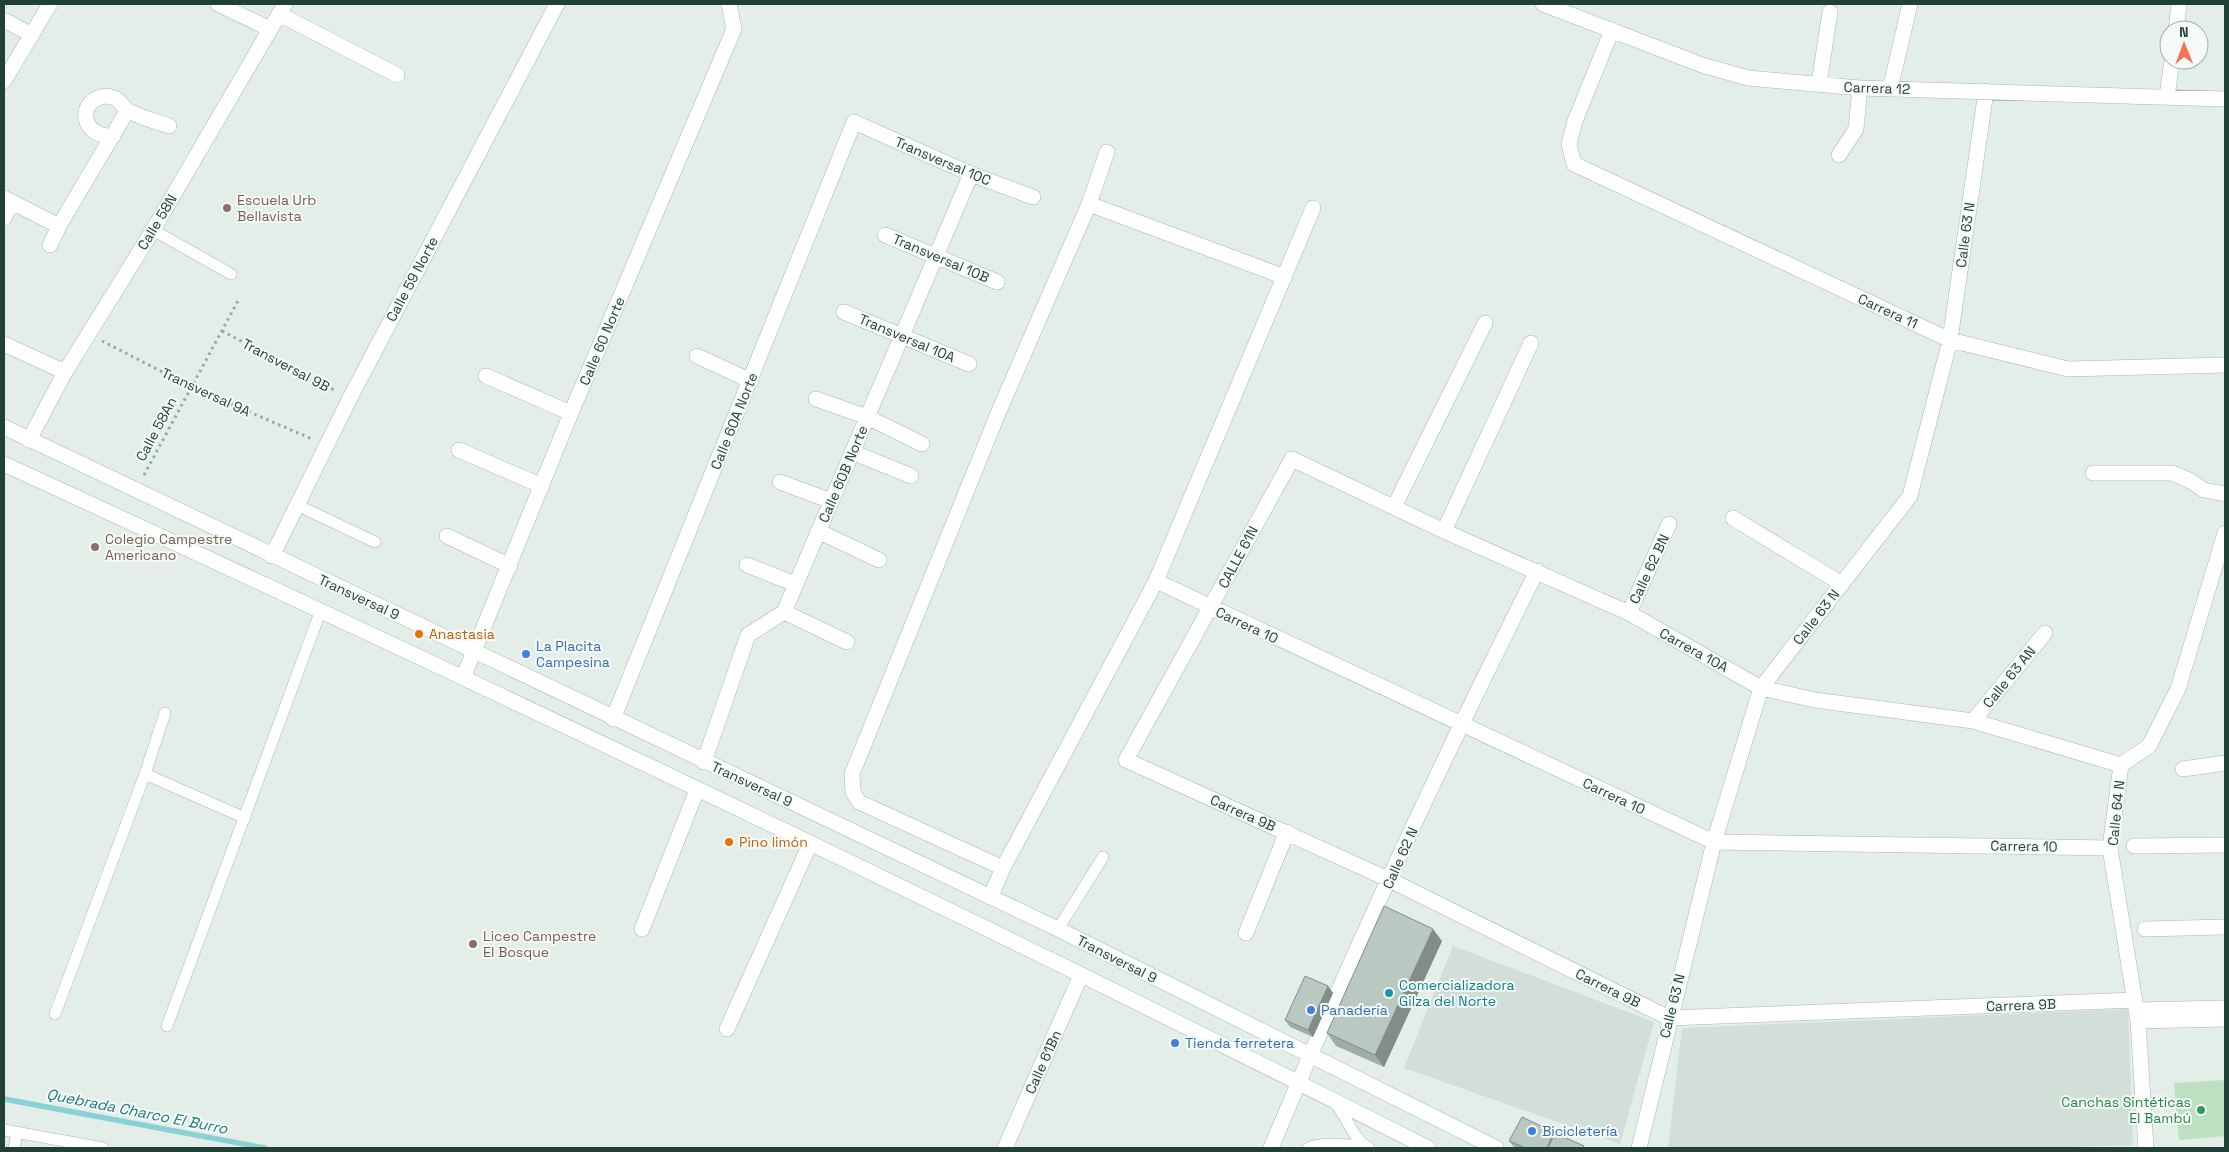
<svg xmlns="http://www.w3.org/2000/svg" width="2229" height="1152" viewBox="0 0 2229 1152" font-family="'Space Grotesk',sans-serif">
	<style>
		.built { fill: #d2ded8 }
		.green { fill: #bde0c3 }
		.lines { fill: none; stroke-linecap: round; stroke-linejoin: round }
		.stream { stroke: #8ad1d5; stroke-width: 5.5 }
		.service-casing { stroke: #a6b7b0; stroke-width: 12 }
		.minor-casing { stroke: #a6b7b0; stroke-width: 16 }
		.secondary-casing { stroke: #a2bbb0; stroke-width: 16 }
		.path { stroke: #83b3a0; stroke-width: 3; stroke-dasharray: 2.5 4; stroke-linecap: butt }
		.service { stroke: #fff; stroke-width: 11 }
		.minor { stroke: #fff; stroke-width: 15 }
		.secondary { stroke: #fff; stroke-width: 15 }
		.wall { fill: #9fada7 }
		.shaded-wall { fill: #828d88 }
		.building { fill: #b9c9c2; stroke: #828d88 }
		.education-dot { fill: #8d6e63; stroke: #f5faf7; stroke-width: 2 }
		.food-dot { fill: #e8710a; stroke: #f5faf7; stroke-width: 2 }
		.shop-dot { fill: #3f7fe0; stroke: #f5faf7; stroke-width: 2 }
		.culture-dot { fill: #0f9aa8; stroke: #f5faf7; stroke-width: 2 }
		.leisure-dot { fill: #2e9e5b; stroke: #f5faf7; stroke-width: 2 }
		.labels { text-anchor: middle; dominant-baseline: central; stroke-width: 4; stroke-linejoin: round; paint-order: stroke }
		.street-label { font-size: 14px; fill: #224136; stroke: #f5faf7 }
		.education-label { font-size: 14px; fill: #785e54; stroke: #f5faf7; text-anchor: start }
		.food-label { font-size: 14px; fill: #c56008; stroke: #f5faf7; text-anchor: start }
		.shop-label { font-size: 14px; fill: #366cbe; stroke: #f5faf7; text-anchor: start }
		.culture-label { font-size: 14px; fill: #0d838f; stroke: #f5faf7; text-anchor: start }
		.leisure-label { font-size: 14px; fill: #27864d; stroke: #f5faf7; text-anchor: end }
		.water-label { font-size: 15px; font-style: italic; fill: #197981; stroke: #f5faf7 }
	</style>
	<rect width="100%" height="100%" fill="#e4eee9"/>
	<path class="built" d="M1453,946L1654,1022L1620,1144L1404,1068Z
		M2128,1009L2133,1145L2042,1148H1668L1682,1028Z"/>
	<path class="green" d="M2225,1080V1136L2179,1140L2174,1083Z"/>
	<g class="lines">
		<path class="stream" d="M4,1099L265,1148"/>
		<defs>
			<path id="service" d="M153,230L231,274
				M297,505L375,542
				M145,774L245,818
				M1058,929L1103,857
				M55,1014L145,774L165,713
				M167,1026L321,610
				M1333,1101C1347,1114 1351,1138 1369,1148
				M4,1130L103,1148
				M14,1148L17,1133
				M1308,1148C1326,1141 1345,1146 1364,1145"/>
			<path id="minor" d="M218,4L270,29
				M1543,4L1702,65L1748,78L1860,88L2225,99
				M279,14L397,75
				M4,20L32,35
				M1612,30L1575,121L1569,144L1574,164L1950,340L2068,369L2225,365
				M2176,30L2179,4
				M4,81L50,4
				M1819,84L1830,12
				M1890,89L1910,4
				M2167,97L2172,60
				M113,136C83,138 76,104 101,97C103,96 109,96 112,97C121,99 122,108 129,111C141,118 156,121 169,126
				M1839,155L1856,129L1860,88
				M4,198L59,226
				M1089,204L1285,277
				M4,218L12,202
				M885,235L997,282
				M50,245L59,226L127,111
				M844,312L969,364
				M4,344L65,372
				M697,356L751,381
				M486,376L571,413
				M816,399L867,417L922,444
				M29,440L65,372L153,230L285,4
				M459,450L542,486
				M852,452L911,476
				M2093,473H2172L2189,480L2204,490L2225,494
				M780,482L831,501
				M1394,507L1485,323
				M1733,518L1842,584
				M818,531L879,560
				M1444,531L1531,343
				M447,536L510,566
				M272,556L350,398L557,4
				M747,565L795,584
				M1156,581L1714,842L2110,848
				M784,612L847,642
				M1629,613L1669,524
				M463,678L571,413L734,29L729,4
				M613,719L854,122L971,174L1033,197
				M1973,721L2045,633
				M704,762L748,635L784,612L971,174
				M2121,765L1973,721L1815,700L1761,688L1629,613L1444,531L1292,459L1126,760L1390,880L1669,1018L2135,1000
				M2183,769L2225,763
				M2134,846L2225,845
				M1003,868L859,802L853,792L852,774L999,411L1089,204L1107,152
				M991,896L1003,868L1156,581L1313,208
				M642,929L697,790
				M2145,929L2225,927
				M1246,933L1287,832
				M2136,1010L2225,1008
				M2138,1021L2225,1019
				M727,1029L810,844
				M1005,1148L1081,975
				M1271,1148C1352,953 1442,760 1537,571
				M1639,1148L1714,842L1761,688L1910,496L1950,340L1986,91
				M2146,1148L2138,1021L2110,848L2121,765L2149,746L2178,689L2225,533"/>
			<path id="secondary" d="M4,427L1058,929L1496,1148
				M4,464C482,684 959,910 1428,1148"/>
		</defs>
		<use href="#service" class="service-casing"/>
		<use href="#minor" class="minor-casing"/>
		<use href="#secondary" class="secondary-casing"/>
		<path class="path" d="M222,331L336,391
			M102,341L192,387L312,439
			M144,475L239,299"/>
		<use href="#service" class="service"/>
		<use href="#minor" class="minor"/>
		<use href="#secondary" class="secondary"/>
	</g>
	<path class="wall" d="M1442,941L1384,1067L1336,1046L1327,1033Z
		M1328,986L1333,993L1313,1037L1290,1027L1285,1020Z
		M1555,1134L1585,1148H1589H1516L1514,1147L1509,1141Z"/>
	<path class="shaded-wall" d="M1433,929L1442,941L1384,1067L1375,1055Z
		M1328,986L1333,993L1313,1037L1308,1030Z"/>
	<path class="building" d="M1384,906L1433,929L1375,1055L1327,1033Z
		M1305,976L1328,986L1308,1030L1285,1020Z
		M1522,1117L1554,1132L1547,1148H1526L1509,1141Z
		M1555,1133L1584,1146L1582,1148H1548Z"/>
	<g class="education-dot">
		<circle cx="227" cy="208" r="5"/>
		<circle cx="95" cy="547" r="5"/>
		<circle cx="473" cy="944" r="5"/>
	</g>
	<g class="food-dot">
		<circle cx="419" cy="634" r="5"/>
		<circle cx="729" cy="842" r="5"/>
	</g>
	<g class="shop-dot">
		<circle cx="526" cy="654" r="5"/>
		<circle cx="1311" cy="1010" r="5"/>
		<circle cx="1175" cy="1043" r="5"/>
		<circle cx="1532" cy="1131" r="5"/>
	</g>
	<circle class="culture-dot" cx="1389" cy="993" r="5"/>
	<circle class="leisure-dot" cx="2201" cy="1110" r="5"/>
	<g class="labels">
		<g class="street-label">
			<text transform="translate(1877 88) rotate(2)">Carrera 12</text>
			<text transform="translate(943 161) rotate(23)">Transversal 10C</text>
			<text transform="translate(157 222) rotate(-59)">Calle 58N</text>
			<text transform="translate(1965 235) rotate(-82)">Calle 63 N</text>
			<text transform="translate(941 258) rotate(23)">Transversal 10B</text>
			<text transform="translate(412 279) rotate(-62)">Calle 59 Norte</text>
			<text transform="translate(1888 311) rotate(25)">Carrera 11</text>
			<text transform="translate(907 338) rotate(23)">Transversal 10A</text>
			<text transform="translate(602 341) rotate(-67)">Calle 60 Norte</text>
			<text transform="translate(286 365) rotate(28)">Transversal 9B</text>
			<text transform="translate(206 392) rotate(25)">Transversal 9A</text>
			<text transform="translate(734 421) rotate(-68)">Calle 60A Norte</text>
			<text transform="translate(156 429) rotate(-62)">Calle 58An</text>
			<text transform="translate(843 474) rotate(-67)">Calle 60B Norte</text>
			<text transform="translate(1238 557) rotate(-62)">CALLE 61N</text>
			<text transform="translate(1649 569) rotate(-65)">Calle 62 BN</text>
			<text transform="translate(359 597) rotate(25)">Transversal 9</text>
			<text transform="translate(1816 617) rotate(-52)">Calle 63 N</text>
			<text transform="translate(1247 625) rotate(25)">Carrera 10</text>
			<text transform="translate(1694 650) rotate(29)">Carrera 10A</text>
			<text transform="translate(2009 677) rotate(-51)">Calle 63 AN</text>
			<text transform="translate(752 784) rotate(25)">Transversal 9</text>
			<text transform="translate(1614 796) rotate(25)">Carrera 10</text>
			<text transform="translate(1243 813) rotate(24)">Carrera 9B</text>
			<text transform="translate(2116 813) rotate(-84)">Calle 64 N</text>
			<text transform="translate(2024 846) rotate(1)">Carrera 10</text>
			<text transform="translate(1400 858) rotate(-66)">Calle 62 N</text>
			<text transform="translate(1117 959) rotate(27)">Transversal 9</text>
			<text transform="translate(1608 988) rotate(26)">Carrera 9B</text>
			<text transform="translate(2021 1005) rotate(-2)">Carrera 9B</text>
			<text transform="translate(1672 1006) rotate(-76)">Calle 63 N</text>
			<text transform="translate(1043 1062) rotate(-66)">Calle 61Bn</text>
		</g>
		<g class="education-label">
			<text x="237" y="200">Escuela Urb<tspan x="237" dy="16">Bellavista</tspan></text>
			<text x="105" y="539">Colegio Campestre<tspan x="105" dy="16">Americano</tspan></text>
			<text x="483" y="936">Liceo Campestre<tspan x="483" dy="16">El Bosque</tspan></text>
		</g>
		<g class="food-label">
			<text x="429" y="634">Anastasia</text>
			<text x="739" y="842">Pino limón</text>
		</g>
		<g class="shop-label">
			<text x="536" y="646">La Placita<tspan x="536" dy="16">Campesina</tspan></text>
			<text x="1321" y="1010">Panadería</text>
			<text x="1185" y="1043">Tienda ferretera</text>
			<text x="1542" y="1131">Bicicletería</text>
		</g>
		<g class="culture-label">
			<text x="1399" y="985">Comercializadora<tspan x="1399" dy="16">Gilza del Norte</tspan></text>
		</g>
		<g class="leisure-label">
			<text x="2191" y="1102">Canchas Sintéticas<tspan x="2191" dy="16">El Bambú</tspan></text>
		</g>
		<g class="water-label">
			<text transform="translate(137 1111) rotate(11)">Quebrada Charco El Burro</text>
		</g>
	</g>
	<rect width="2229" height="1152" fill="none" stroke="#224136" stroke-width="10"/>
	<g transform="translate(2184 45) rotate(359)"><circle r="24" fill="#f5faf7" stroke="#a1b0aa"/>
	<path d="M0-4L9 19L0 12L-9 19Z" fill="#f87159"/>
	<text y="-8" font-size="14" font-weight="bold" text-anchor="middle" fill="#224136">N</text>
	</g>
</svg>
